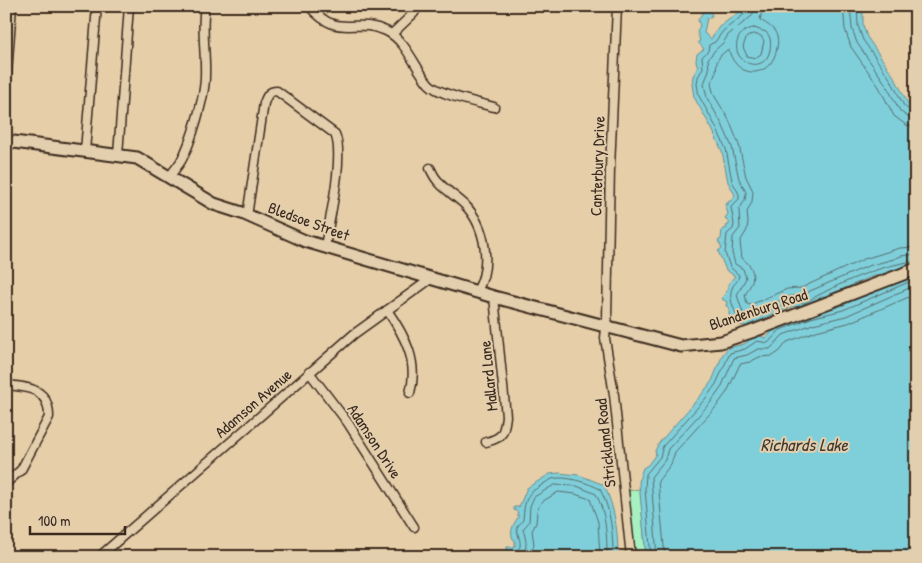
<svg xmlns="http://www.w3.org/2000/svg" width="922" height="563" viewBox="0 0 922 563" font-family="'Patrick Hand',sans-serif">
	<style>
		.green { fill: #a7f1c0; stroke: #718e6f }
		.water { fill: #7fcfdb; stroke: #648d8f }
		.lines { fill: none; stroke-linecap: round; stroke-linejoin: round }
		.shore { stroke: #566c6a; stroke-width: 1 }
		.stream { stroke: #648d8f; stroke-width: 2 }
		.street-casing { stroke: #3b2a1e; stroke-width: 11 }
		.secondary-casing { stroke: #3b2a1e; stroke-width: 15 }
		.street { stroke: #e3cead; stroke-width: 8 }
		.secondary { stroke: #e3cead; stroke-width: 11 }
		.labels { text-anchor: middle; dominant-baseline: central; stroke-width: 4; stroke-linejoin: round; paint-order: stroke }
		.street-label { font-size: 16px; fill: #3b2a1e; stroke: #e3cead }
		.water-label { font-size: 18px; font-style: italic; fill: #423a31; stroke: #e3cead }
	</style>
	<rect width="100%" height="100%" fill="#e6cea8"/>
	<filter id="ink" filterUnits="userSpaceOnUse"><feTurbulence type="fractalNoise" baseFrequency=".02" numOctaves="2"/><feDisplacementMap in="SourceGraphic" scale="10" xChannelSelector="R" yChannelSelector="G"/><feConvolveMatrix kernelMatrix="1 2 1 2 8 2 1 2 1" color-interpolation-filters="sRGB"/></filter>
	<g filter="url(#ink)">
		<path class="green" d="M640,489L646,557H633L627,491Z"/>
		<path class="water" d="M707,6L709,7L712,16L707,18L704,33L711,39L719,27L747,6H861L863,14V25L867,37L895,78L908,104L916,109V265L903,267L901,269L871,277L815,301L803,309L794,306L746,326L734,324L732,317L729,315V307L726,306L727,302L722,299L728,289V284L735,276L726,270L718,251L722,248L718,241L721,239L722,230L727,228L726,226L729,225V222L725,218L728,214L725,204L727,203L728,205V202L732,200L735,195L728,182L722,151L712,129L694,97L692,84L693,76L698,67L696,61L697,54L704,49L698,42L700,41L697,31L700,26L698,20Z
			M916,273V557H646L639,483L640,477L643,468L648,465L656,454L655,451L659,443L702,394L712,381L723,354L728,348L744,344L757,335L766,338L777,326L810,313L841,306Z
			M558,473L579,475L604,485C615,508 618,531 618,557H502L507,553V547H513L515,546V540L513,539C509,531 514,523 519,516L517,515L518,512L514,510V507H519L527,488L550,474Z"/>
		<g class="lines">
			<path class="shore" d="M750,6L747,12L723,31L715,42L709,45L708,51L702,57L703,68L698,77L697,84L699,96L716,127L726,149L732,181L739,194V199L731,207L734,224L733,229L727,234L725,253L730,267L739,275C738,281 736,282 733,286C727,297 734,308 738,319L746,321L793,302L804,303C838,284 878,265 916,261
				M756,6L752,16L728,35L723,43L715,50L708,59L709,70L704,84L707,98L722,124L732,147L739,179L746,192L745,200L739,210L740,228L733,237L732,253L735,264L743,269L746,278L737,295L743,313L747,314L791,296H803L810,291L868,266L894,259L901,256L916,254
				M763,6L760,20C773,27 780,33 777,48C772,78 738,81 729,51L727,50L721,55L717,61L716,72L711,84L714,95L729,120L739,145L746,177L753,191L752,202L747,212L748,222L747,230L740,242L742,258C758,271 754,280 745,295L747,304L750,305L787,289L801,288L864,259L900,248L916,247
				M843,6L845,29L851,47L879,87L894,116L906,125L916,127
				M850,6L852,28L857,43L885,83L900,111L909,118L916,119
				M857,6L858,26L863,40L891,80L904,106L912,112L916,113
				M754,28L766,32C771,37 771,42 770,50C764,77 729,62 738,39C741,32 747,29 754,28Z
				M753,34L761,36L764,41L761,54L755,58L747,56L743,47L746,38Z
				M510,557L520,547C521,539 517,535 517,527L523,520C524,509 524,501 531,492C538,488 545,482 552,479C564,475 589,483 600,489C611,510 613,533 613,557
				M520,557C529,549 526,540 523,529L529,522L530,506L534,497L554,485L577,486L596,494C606,513 607,535 607,557
				M530,557L534,544L532,531L536,523L537,511L540,503L558,492L575,494L590,499L598,522L600,557
				M651,557L645,489L646,474L660,457L663,446L706,398L716,384L730,353L745,349L757,341L768,343L780,330L811,318L843,310L916,279
				M657,557L651,477L665,460L668,449L711,402L721,388L734,358L747,355L758,349H770L783,335L813,324L846,316L916,285
				M665,557L658,481L671,464L675,452L716,407L727,392L740,364L750,362L759,357L773,356L780,351L787,342L816,331L848,323L916,294"/>
			<path class="stream" d="M633,553L639,552
				M618,554L628,553"/>
			<defs>
				<path id="street" d="M309,6C339,41 354,16 386,31C407,41 414,67 429,84C439,95 479,103 494,107
					M617,6L610,168L607,319L605,338L614,395L631,557
					M392,34L414,13L418,6
					M6,87L12,6
					M85,151L97,6
					M118,155L129,6
					M430,168C438,187 450,191 464,204C486,226 492,265 477,291
					M169,177C173,172 177,167 181,161C191,143 205,97 205,76C206,53 201,29 205,6
					M247,216L264,103C267,96 268,91 277,91L335,134C345,156 329,221 325,247
					M387,310C405,336 419,362 410,393
					M309,372L348,423L414,527
					M6,385C30,387 49,389 49,417L21,470L6,483
					M486,442C503,438 504,433 506,416L494,297
					M99,557L354,334L432,278"/>
				<path id="secondary" d="M6,141L137,158L214,204L242,213L305,241L494,297L681,346L721,342L751,332L916,269"/>
			</defs>
			<use href="#street" class="street-casing"/>
			<use href="#secondary" class="secondary-casing"/>
			<use href="#street" class="street"/>
			<use href="#secondary" class="secondary"/>
		</g>
	</g>
	<g class="labels">
		<g class="street-label">
			<text transform="translate(597 166) rotate(-88)">Canterbury Drive</text>
			<text transform="translate(309 221) rotate(20)">Bledsoe Street</text>
			<text transform="translate(758 309) rotate(-18)">Blandenburg Road</text>
			<text transform="translate(488 376) rotate(-96)">Mallard Lane</text>
			<text transform="translate(253 403) rotate(-41)">Adamson Avenue</text>
			<text transform="translate(375 441) rotate(57)">Adamson Drive</text>
			<text transform="translate(605 443) rotate(-96)">Strickland Road</text>
		</g>
		<g class="water-label">
			<text x="804" y="444">Richards Lake</text>
		</g>
	</g>
	<rect width="922" height="563" fill="none" stroke="#e3cead" stroke-width="25"/>
	<rect x="12" y="12" width="897" height="538" fill="none" stroke="#3b2a1e" stroke-width="2" filter="url(#ink)"/>
	<path d="M30 526v8h95v-8" fill="none" stroke="#3b2a1e" stroke-width="2.5"/>
	<text x="38" y="526" font-size="15" fill="#3b2a1e" stroke="#e3cead" stroke-width="4" paint-order="stroke">100 m</text>
</svg>
